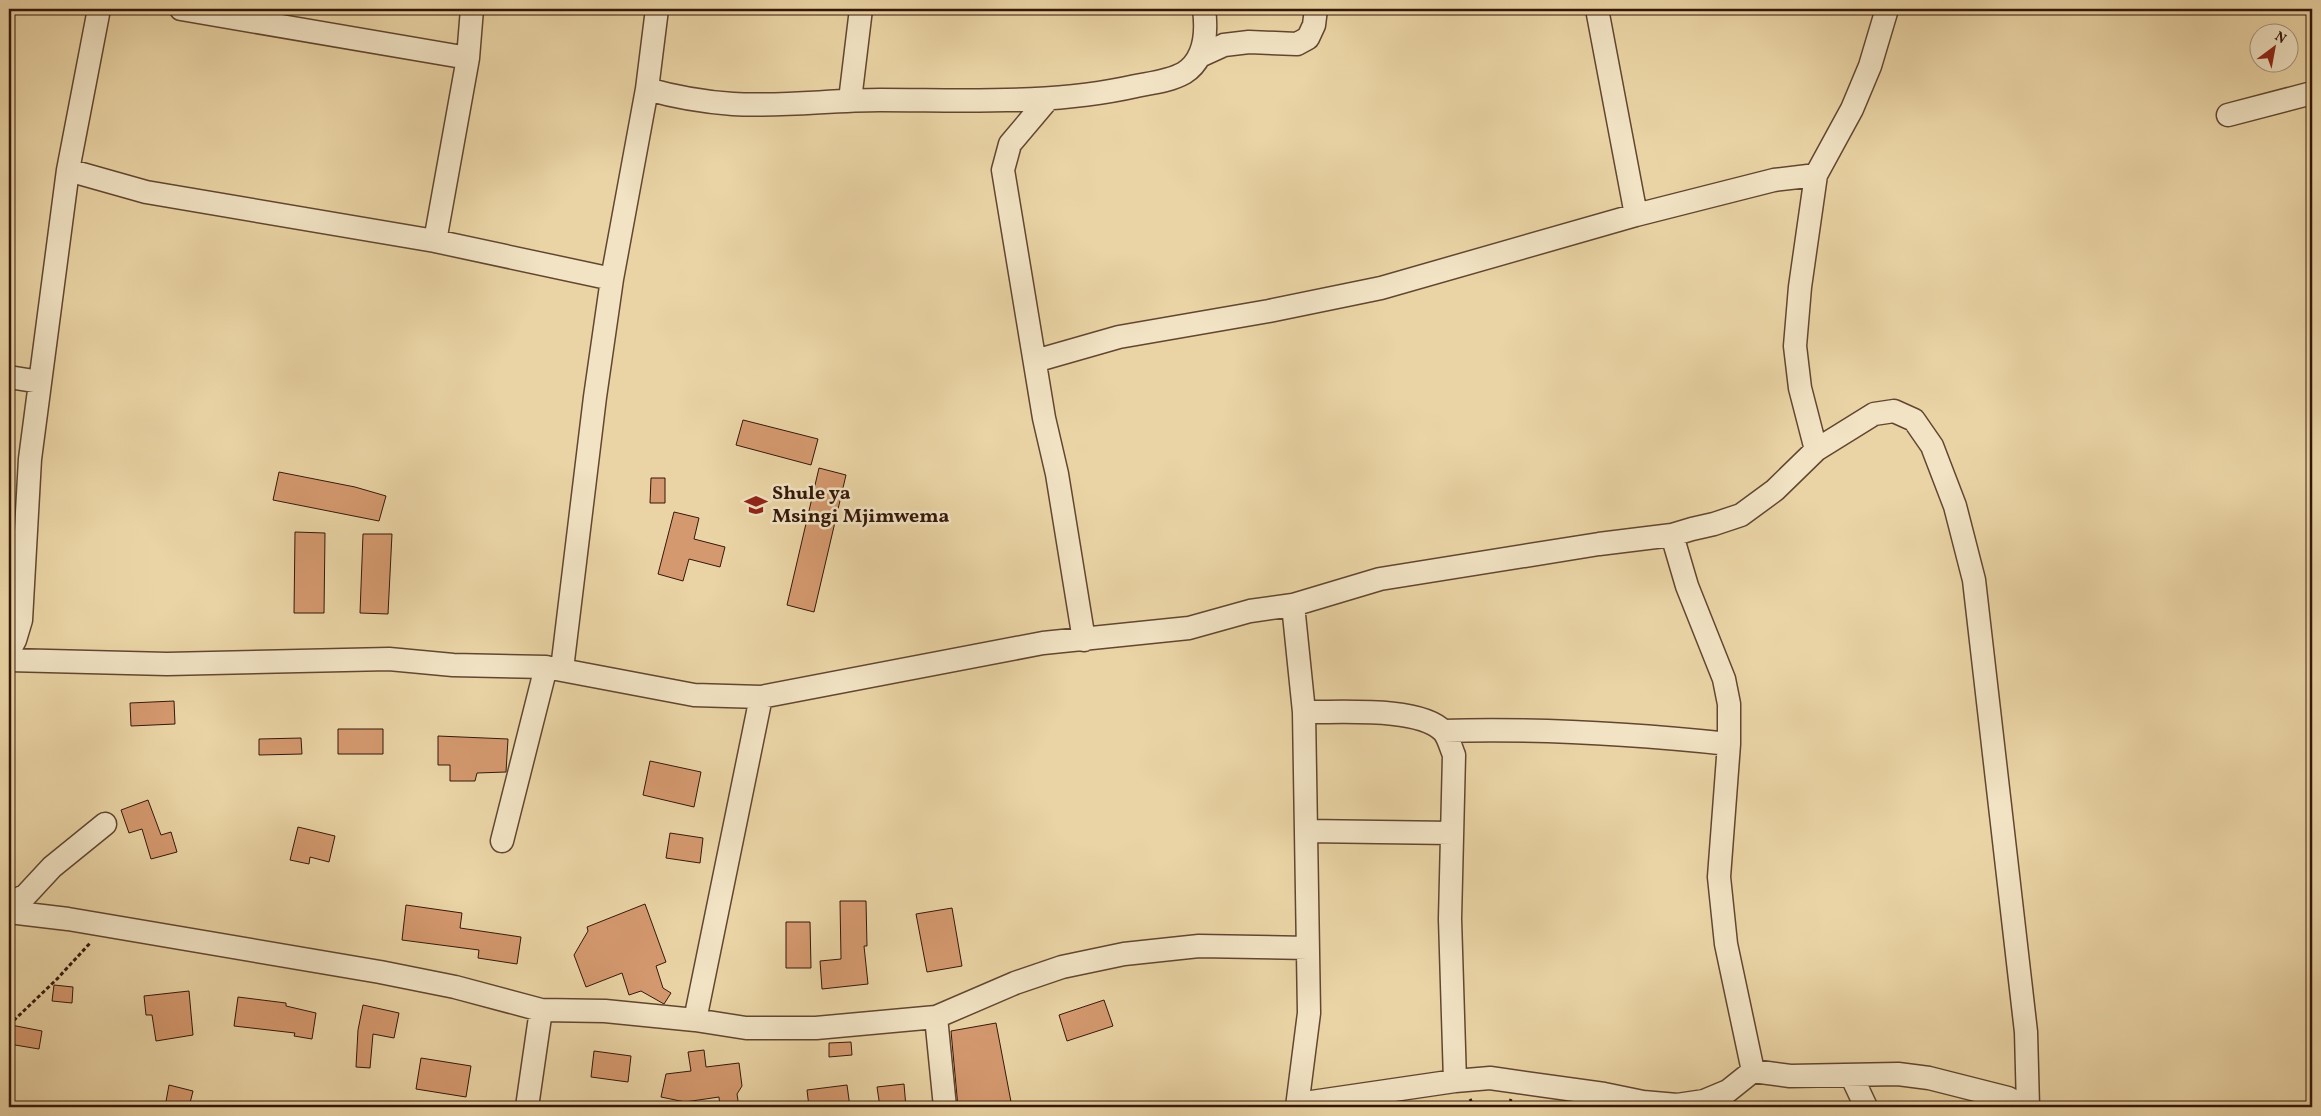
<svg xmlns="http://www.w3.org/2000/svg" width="2321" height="1116" viewBox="0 0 2321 1116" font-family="Vollkorn,serif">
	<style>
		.building { fill: #d5996f; stroke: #34170a }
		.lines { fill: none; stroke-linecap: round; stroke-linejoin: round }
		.minor-casing { stroke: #624631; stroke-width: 25 }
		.path { stroke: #34170a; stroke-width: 3; stroke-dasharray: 4 2.5; stroke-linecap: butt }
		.minor { stroke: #f1e3c4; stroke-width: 22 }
		.labels { text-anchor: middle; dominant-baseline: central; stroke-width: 5; stroke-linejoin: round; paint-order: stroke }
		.poi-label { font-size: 20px; font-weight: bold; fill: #34170a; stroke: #f1e3c4; text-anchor: start }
	</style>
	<rect width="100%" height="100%" fill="#ead4a5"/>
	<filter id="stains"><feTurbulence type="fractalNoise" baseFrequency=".004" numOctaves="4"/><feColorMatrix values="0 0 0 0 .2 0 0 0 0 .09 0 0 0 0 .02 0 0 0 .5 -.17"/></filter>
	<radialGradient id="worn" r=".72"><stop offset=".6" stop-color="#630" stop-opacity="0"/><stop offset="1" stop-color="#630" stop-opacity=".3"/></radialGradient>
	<path class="building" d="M743,420L818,439L811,465L736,445Z
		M819,468L846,475L814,612L787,605Z
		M279,472L355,487L386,496L379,521L273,500Z
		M651,478H665V503H650Z
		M674,512L699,518L694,539L725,547L720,567L689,559L683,581L658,574Z
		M295,532L325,533L324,613H294Z
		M363,534H392L388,614L360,613Z
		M174,701L175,724L131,726L130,703Z
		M338,729H383V754H338Z
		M438,736L508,739L506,772L477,773L475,781H450V765H438Z
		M301,738L302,754L259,755V739Z
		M650,761L701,772L694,807L643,795Z
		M148,800L161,835L171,832L177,852L151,859L142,829L129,833L121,810Z
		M298,827L335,836L329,862L310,857L309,864L290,860Z
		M670,833L703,838L700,863L666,858Z
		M840,901H866L867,946H864L868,984L822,989L820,961L841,959Z
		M645,904L666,962L656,966L663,988L671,993L664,1004L641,991L629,995L622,973L586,987L574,955L588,931L587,927Z
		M406,905L462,913L460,928L521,937L517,964L478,958L479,950L402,940Z
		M952,908L962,966L927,972L916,914Z
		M786,922H810L811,968H786Z
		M54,985L73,987L72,1003L52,1001Z
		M189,991L193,1035L156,1041L152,1015H146L144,996Z
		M238,997L286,1003V1006L316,1013L312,1039L294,1036L295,1033L234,1026Z
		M1104,1000L1113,1026L1067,1041L1059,1015Z
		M363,1005L399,1013L394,1038L373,1034L370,1068L356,1067L358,1030Z
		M996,1023L1012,1107H958L951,1031Z
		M11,1025L42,1031L39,1049L9,1044Z
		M851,1042L852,1055L829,1057V1043Z
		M704,1050L706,1067L739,1063L742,1086L737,1094L739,1107H720L719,1097L685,1102L661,1097L666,1074L691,1071L688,1052Z
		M594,1051L631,1056L628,1082L591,1077Z
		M421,1058L471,1066L466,1097L416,1089Z
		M904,1084L906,1107H880L877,1087Z
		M169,1085L193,1091L189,1107H165Z
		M847,1085L850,1107H809L807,1090Z"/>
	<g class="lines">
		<defs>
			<path id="minor" d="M181,9L468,58
				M1597,9L1636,215
				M1202,55L1224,45L1249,42L1297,44L1308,38L1314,25L1316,9
				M647,89C675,97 704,102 733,104C782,107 831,100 880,100C966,100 1052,105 1136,86C1151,83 1170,81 1184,73C1206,59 1207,32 1204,9
				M1048,99L1010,144L1003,170L1044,418L1057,474L1084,640
				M850,100L861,9
				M2228,115L2312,93
				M68,170L146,192L435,241L612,279
				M435,241L468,58L472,9
				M1035,361L1119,337L1269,311L1381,288L1636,215L1774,180L1816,175
				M9,377L40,382
				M1816,450L1800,388L1795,346L1800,287L1816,175L1852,109L1870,66L1887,9
				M1672,535L1687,586L1724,679L1729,704V744L1719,877L1726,944L1753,1071
				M1293,605L1304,712L1309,1013L1297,1107
				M9,651L15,640L21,620L30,459L68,170L99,9
				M9,660L167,664L389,659L453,665L546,667L694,695L761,697L1043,643L1189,628L1250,611L1293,605L1380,579L1599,544L1672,535L1692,529L1714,524L1741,515L1775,490L1816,450L1874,414L1894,411L1914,420L1932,446L1955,506L1974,580L2026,1032L2028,1107
				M562,669L595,397L612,279L647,89L657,9
				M1304,712C1337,713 1419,706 1443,731C1448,736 1451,748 1454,755L1450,919L1455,1081
				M1443,731C1539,728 1634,734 1729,744
				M1306,831L1452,833
				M502,841L546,667
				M9,904L26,895L52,867L105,824
				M9,912L68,919L380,972L455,987L541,1010L605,1011L695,1020L746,1028H816L936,1017L1015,983L1062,967L1124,954L1199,946L1308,948
				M936,1017L945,1107
				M695,1020L761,697
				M1851,1075L1866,1107
				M1298,1104L1455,1081L1490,1078L1604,1094L1643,1102L1677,1105L1704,1101L1728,1091L1753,1071L1790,1076L1898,1074L1929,1078L2008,1098L2025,1107
				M527,1107L541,1010"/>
		</defs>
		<use href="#minor" class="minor-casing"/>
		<path class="path" d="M9,1025L57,979L91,942
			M1470,1099L1474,1107
			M1508,1107L1511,1099"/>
		<use href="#minor" class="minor"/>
	</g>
	<defs>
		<symbol id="school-bare" viewBox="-9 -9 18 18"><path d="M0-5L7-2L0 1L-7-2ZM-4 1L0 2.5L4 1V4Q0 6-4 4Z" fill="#8f2418" stroke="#f1e3c4" stroke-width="2.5" paint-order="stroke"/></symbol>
	</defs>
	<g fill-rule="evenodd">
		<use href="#school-bare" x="740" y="489" width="32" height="32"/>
	</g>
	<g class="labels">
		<g class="poi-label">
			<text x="772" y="494">Shule ya<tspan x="772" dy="23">Msingi Mjimwema</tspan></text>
		</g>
	</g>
	<rect width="2321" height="1116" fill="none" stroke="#ead4a5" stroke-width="30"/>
	<rect x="10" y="10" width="2301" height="1096" fill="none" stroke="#34170a" stroke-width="2.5"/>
	<rect x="15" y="15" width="2291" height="1086" fill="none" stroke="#34170a"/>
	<g transform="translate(2274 48) rotate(32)"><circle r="24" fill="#f1e3c4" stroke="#a5917a"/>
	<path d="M0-4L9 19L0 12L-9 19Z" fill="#8f2418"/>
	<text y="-8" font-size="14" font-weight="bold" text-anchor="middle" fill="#34170a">N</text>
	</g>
	<rect width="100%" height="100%" filter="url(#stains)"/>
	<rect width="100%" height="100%" fill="url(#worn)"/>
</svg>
